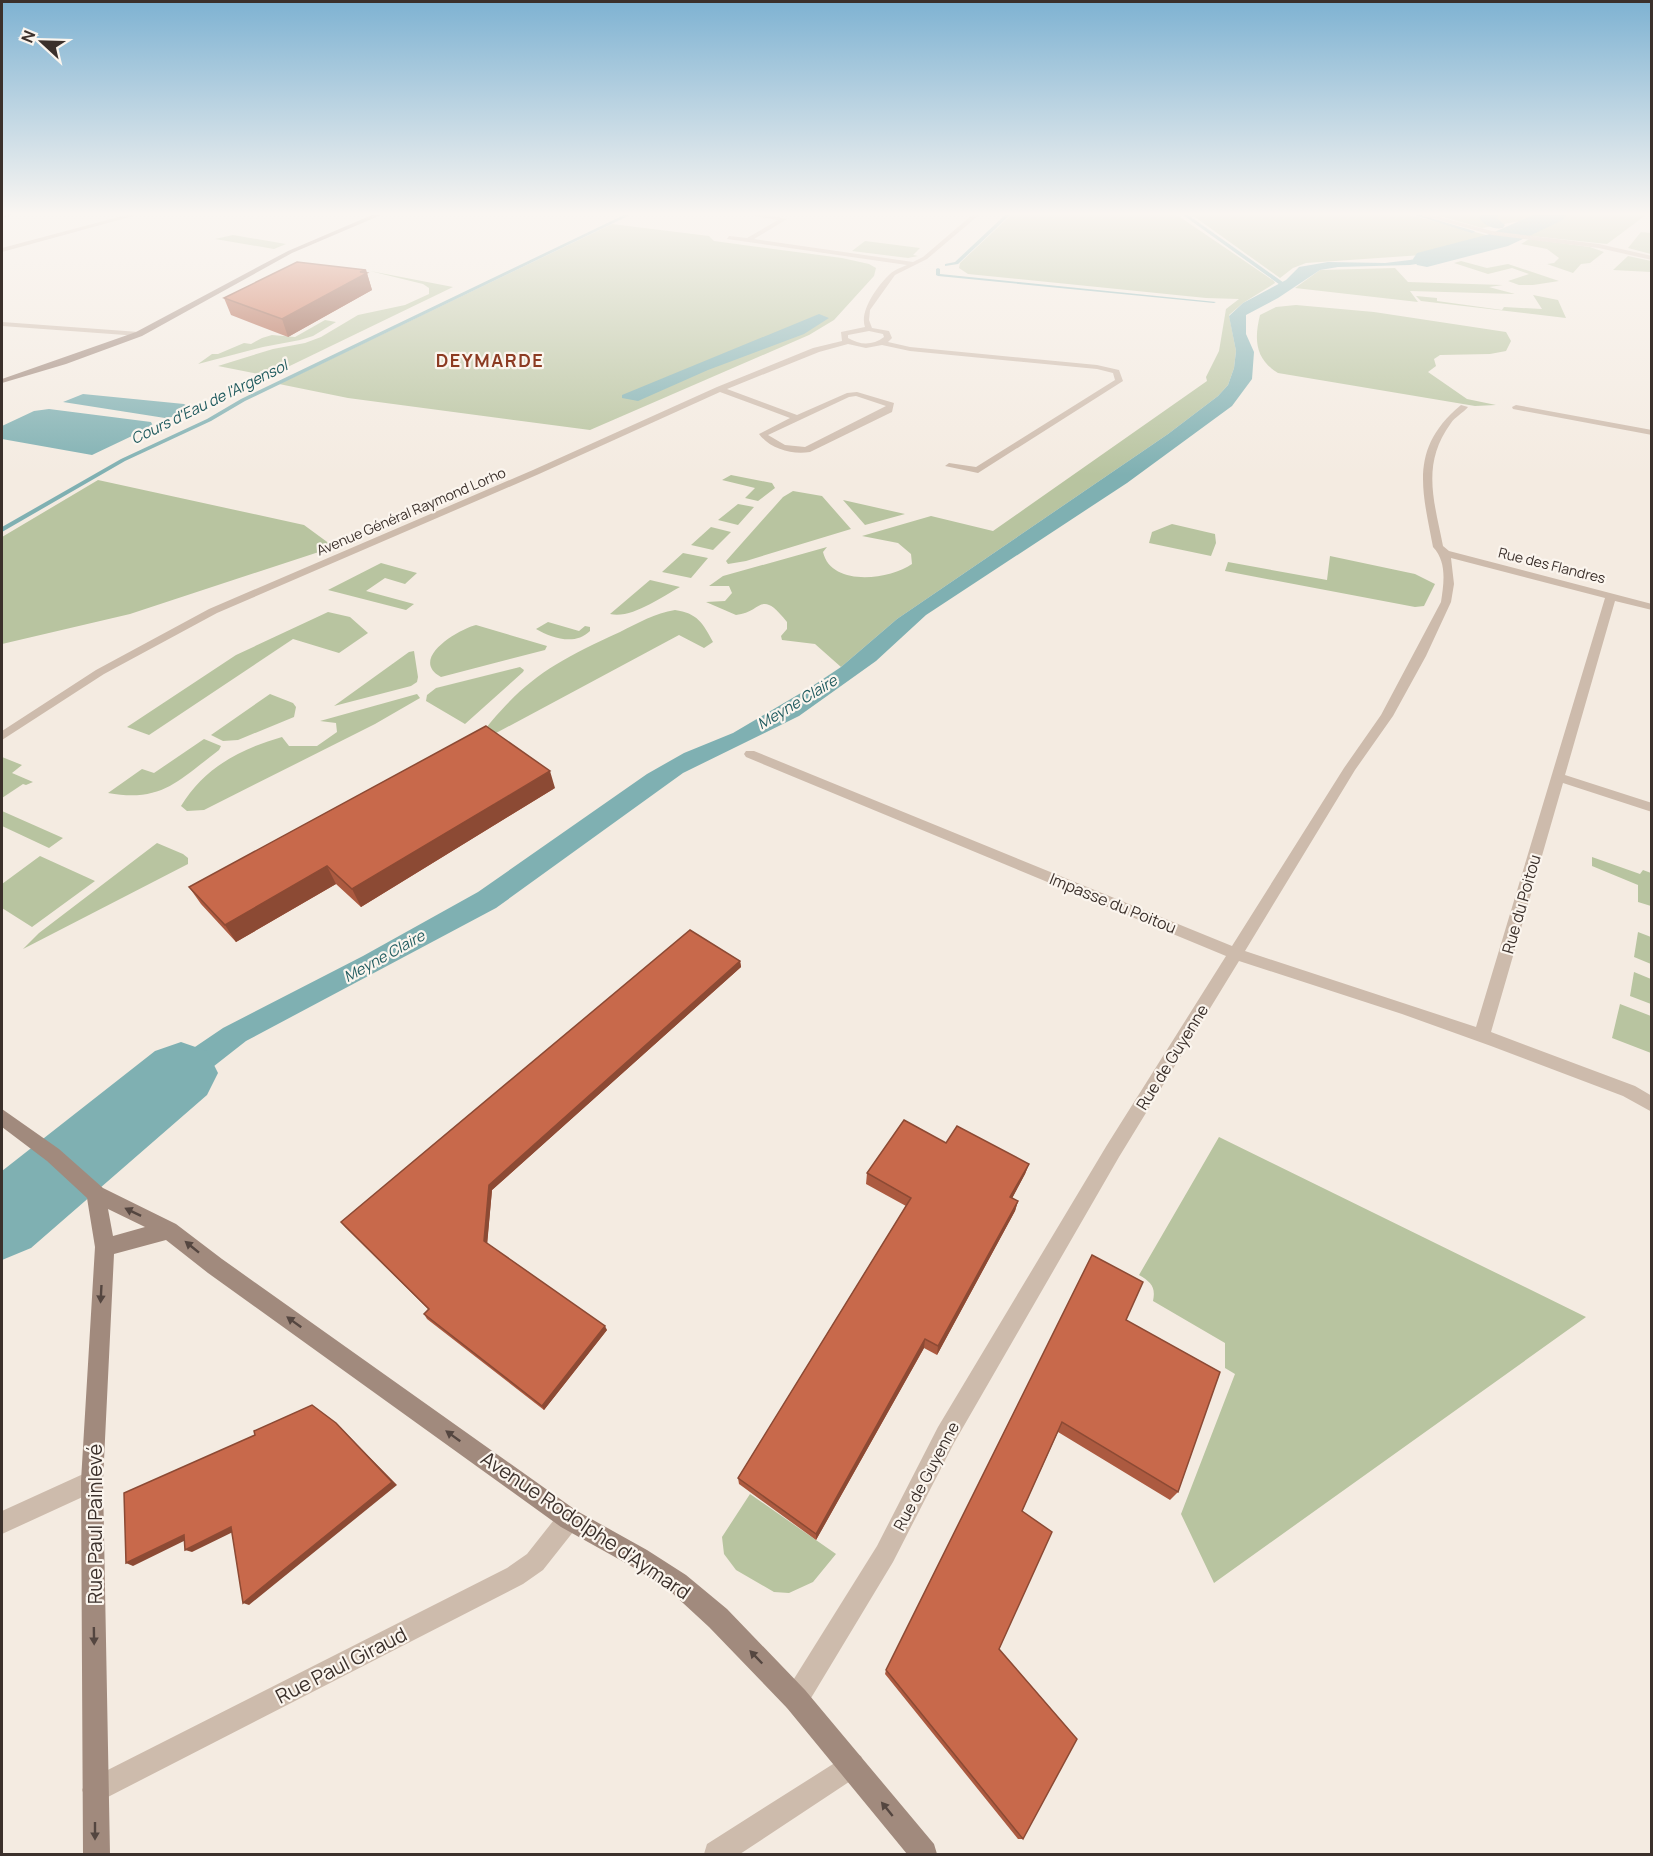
<svg xmlns="http://www.w3.org/2000/svg" width="1653" height="1856" viewBox="0 0 1653 1856" font-family="Manrope,sans-serif">
	<style>
		.green { fill: #b8c4a0 }
		.water { fill: #7fb0b2 }
		.lines { fill: none; stroke-linecap: round; stroke-linejoin: round }
		.stream { fill: #7fb0b2; fill-rule: evenodd }
		.canal { fill: #7fb0b2; fill-rule: evenodd }
		.river { fill: #7fb0b2; fill-rule: evenodd }
		.street { fill: #cdbbac; fill-rule: evenodd }
		.secondary { fill: #a18a7d; fill-rule: evenodd }
		.rail { stroke: #3b302b; stroke-width: 2; stroke-dasharray: 1 2; stroke-linecap: butt }
		.wall { fill: #ac5a40 }
		.shaded-wall { fill: #8c4a34 }
		.building { fill: #c8694b; stroke: #8c4a34; stroke-width: 1.5 }
		.oneway { fill: #544640 }
		.labels { text-anchor: middle; dominant-baseline: central; stroke-width: 4.5; stroke-linejoin: round; paint-order: stroke }
		.far-street-label { font-size: 14px; fill: #3b302b; stroke: #fbf5ee }
		.far-water-label { font-size: 15px; font-style: italic; fill: #1f5a5e; stroke: #fbf5ee }
		.street-label { font-size: 16px; fill: #3b302b; stroke: #fbf5ee }
		.far-district-label { font-size: 18px; font-weight: bold; letter-spacing: 1.5px; fill: #8c3b22; stroke: #fbf5ee }
		.near-street-label { font-size: 20px; fill: #3b302b; stroke: #fbf5ee }
	</style>
	<rect width="100%" height="100%" fill="#f4ebe1"/>
	<path class="green" d="M1011,215H1177L1274,281L1275,283L1243,303L1229,315L1236,351L1234,368L1228,385L1218,396L1168,434L897,619L841,667L815,644L782,640L781,636L787,629V622C760,588 763,612 736,615L706,602L725,601L732,593L729,586H709L723,576L827,547L823,552C831,587 889,580 912,564L911,554L898,543L862,536L931,516L993,531L1207,381L1206,377L1219,351L1226,309L1239,299L1206,298L968,274L959,268L960,263Z
		M1192,215H1410L1490,236L1464,247L1422,255L1306,263L1293,268L1280,278Z
		M1436,215H1533L1520,221L1482,228Z
		M1562,215H1646L1607,244L1521,235Z
		M612,224L709,236L714,241L842,258L869,264L876,268L874,276L834,320L809,335L590,430L348,398L279,384Z
		M1641,232L1651,233V254L1628,248Z
		M233,235L286,244L274,249L215,239Z
		M1529,239L1590,247L1604,252L1590,263L1581,264L1573,273L1547,264L1554,263L1559,258L1547,249L1521,244Z
		M865,241L920,248L913,255L918,256L908,258L852,251Z
		M1628,256L1651,261V272L1613,270Z
		M1461,261L1487,268L1508,264L1559,281L1533,285H1519L1508,281L1529,274L1512,268L1488,274L1454,263Z
		M1395,268L1408,282L1503,285L1489,287L1515,294L1410,291L1418,302L1295,288L1320,270Z
		M370,271L453,287L269,376L218,366L273,349L305,343L321,337L358,315L405,305L429,294V288L423,284Z
		M1533,295L1558,300L1566,318L1421,301L1416,296L1437,298V301L1502,310L1504,307L1542,309Z
		M1296,305L1374,312L1506,332L1511,341L1506,351L1490,354L1440,355L1434,359L1436,366L1428,372L1467,399L1496,405L1475,406L1278,373C1255,359 1254,339 1260,315L1276,307Z
		M325,320L336,322L313,336L300,340L263,347L198,364L212,354H218L244,343L251,344L262,338L272,335L295,337Z
		M731,475L772,483L775,488L758,501L745,498L755,488L722,480Z
		M98,480L304,525L334,547L130,614L2,644V537Z
		M793,491L822,496L851,529L746,561L728,564L726,561L783,497Z
		M843,500L905,514L865,525Z
		M738,504L754,507L738,525L718,520Z
		M1172,524L1215,534L1216,543L1211,556L1149,543L1152,532Z
		M711,527L731,532L713,550L691,545Z
		M683,553L708,558L691,578L662,572Z
		M1330,556L1415,574L1435,584L1424,606L1415,607L1225,571L1228,562L1327,580Z
		M381,563L417,573L405,584L385,578L366,591L414,604L406,610L328,590Z
		M650,580L680,587C661,597 632,619 610,614Z
		M675,610C697,613 703,623 713,642L704,648L679,635L472,746C519,683 549,664 620,632C638,623 655,613 675,610Z
		M328,612L350,617L368,633L339,653L293,639L149,735L127,727L236,655Z
		M548,622L579,631L585,626L590,627V631C575,646 552,638 536,629Z
		M476,625L547,646L545,650L441,677C408,659 459,629 476,625Z
		M414,651L418,677L417,682L411,686L334,706L409,652Z
		M520,667L524,670L523,672L465,724L426,701L427,695L436,688Z
		M270,694L293,703L296,707L294,717L238,740L223,741L211,735Z
		M417,694L420,698L375,724L204,810L187,811L181,806C204,768 240,749 282,737L289,746H317L337,732L336,723L320,721Z
		M204,739L221,746L219,750C179,780 162,803 108,793L142,769L154,773Z
		M2,757L22,765L12,773L33,782L26,785L23,784L2,798Z
		M2,811L63,838L49,848L2,826Z
		M157,843L183,854L188,858V864L23,949L39,933Z
		M40,856L95,881L32,927L2,908V884Z
		M1592,857L1640,874L1643,870L1651,873V906L1638,902V885L1592,866Z
		M1638,932L1651,937V964L1634,957Z
		M1634,972L1651,979V1004L1630,996Z
		M1620,1004L1651,1016V1053L1612,1038Z
		M1219,1137L1586,1317L1214,1583L1181,1514L1235,1374L1225,1368V1343L1153,1301C1156,1287 1151,1282 1139,1275Z
		M750,1494L836,1554L813,1582L789,1593L774,1592L736,1570L724,1554L722,1537Z"/>
	<path class="water" d="M1497,236L1513,238L1508,242L1441,260L1410,265L1338,267L1320,270L1278,298L1246,315V334L1254,352L1252,379L1232,406L1127,483L926,615L876,661L799,716L683,773L496,908L246,1041L121,1139L96,1123L158,1072L223,1028L363,956L478,892L647,774L684,753L733,733L811,687L841,667L897,619L1168,434L1218,396L1228,385L1234,368L1236,351L1229,316L1243,303L1286,280L1299,267L1328,262L1385,263L1410,260L1456,250Z
		M819,314L829,318L804,334L708,370L638,401L622,398V395Z
		M83,394L184,404L187,406C183,415 174,417 165,418L63,402Z
		M49,409L151,422L153,426L92,455L2,439V426L34,411Z
		M11,1198L40,1221V1224L2,1254V1205Z"/>
	<g class="lines">
		<path class="stream" d="M624,215H630L245,401L211,421L125,461L2,532V527L121,459L207,419L241,399Z
			M1005,215H1010L958,264L945,266V264L955,262Z
			M1188,215L1287,285V287H1283L1183,215Z
			M1421,215L1474,231L1475,232L1472,233L1414,215Z
			M938,268L940,269V274L1216,302L1214,303L938,276L936,275V269Z"/>
		<path class="canal" d="M1481,215H1499L1496,218L1505,225L1503,228C1494,230 1484,225 1479,218Z"/>
		<path class="river" d="M1533,215H1566L1563,220L1508,246L1427,267L1417,265L1413,259L1417,253L1490,234Z
			M181,1042L207,1051L218,1073L207,1095L31,1248L2,1260V1171L155,1051Z"/>
		<path class="street" d="M126,215H137L2,252V248Z
			M749,215H768L787,219L754,239L913,262L923,257L972,215H979L927,259L895,275L870,310L869,320L872,328L889,331L892,338L888,342L910,347L1097,365L1119,370L1123,381L978,473L945,466L949,463L976,467L1115,380L1113,373L1097,369L910,351L882,345L866,348L848,344L819,352L727,389L797,415L847,393L857,392L894,403L892,412L810,452C792,455 770,449 759,434L790,418L720,392L539,474L217,613L104,674L2,740V731L96,670L209,609L533,470L717,387L813,348L842,341L841,332L865,327C859,311 878,285 890,274C894,270 902,267 907,265L727,239L729,236L747,238L778,220ZM869,331L883,334L884,337C872,346 860,345 848,338V335ZM856,396L886,406L805,447L785,445L768,435L849,397Z
			M1421,215H1432L1492,231L1599,244L1652,256V260L1599,248L1492,235Z
			M2,322L139,332L143,334L139,336L2,326Z
			M1461,405L1468,407C1463,413 1455,417 1451,423C1421,464 1434,500 1443,546L1449,551L1652,604V610L1615,601L1565,775L1652,803V812L1563,783L1491,1032L1635,1086L1652,1096V1112L1623,1096L1491,1046L1402,1014L1239,961L1119,1157L954,1443L893,1562L805,1708L796,1712L787,1708L783,1699L787,1690L877,1546L938,1427L1107,1145L1226,956L746,757L744,754L746,751H754L1232,946L1344,768L1381,715L1441,602C1444,582 1447,562 1433,547C1422,489 1409,448 1461,405ZM1451,558L1605,598L1476,1027L1245,951L1355,770L1393,716L1426,656L1451,602L1454,584Z
			M1516,405L1652,430V435L1513,409L1512,407Z
			M92,1470L100,1473L103,1481L100,1489L2,1534V1511Z
			M569,1508L577,1511L580,1519L577,1527L543,1570L523,1584L104,1799L95,1803L86,1799L82,1790L86,1781L507,1568L527,1554L561,1511Z
			M852,1752L861,1756L865,1765L861,1774L740,1854H704L707,1844Z"/>
		<path class="secondary" d="M372,215H381L292,253L142,336L66,364L2,383V379L136,332L288,251Z
			M2,1109L59,1149L103,1188L176,1224L222,1259L577,1511L647,1550L686,1575L727,1609L805,1690L934,1844L937,1854H907L787,1708L709,1627L670,1591L631,1566L561,1527L208,1273L166,1240L114,1254L103,1481L110,1854H83L81,1481L95,1247L87,1198L47,1161L2,1127ZM108,1209L145,1227L113,1236Z"/>
		<path class="rail" d="M2,217L11,215"/>
	</g>
	<path class="wall" d="M366,270L372,290L288,337L231,315L224,298Z
		M555,788L361,907L336,884L236,942L201,904L189,887Z
		M740,961L741,967L492,1190L487,1243L607,1330L544,1410L427,1319L424,1314L428,1309L345,1227L341,1222Z
		M946,1143L1029,1164L1025,1174L1012,1198L1018,1201L1015,1211L937,1355L924,1348L816,1540L739,1484L738,1478L906,1206L866,1184L867,1173Z
		M1126,1320L1178,1492L1170,1500L1058,1432L1022,1511L999,1649L1023,1839H1018L885,1674L886,1670Z"/>
	<path class="shaded-wall" d="M366,270L372,290L288,337L282,319Z
		M550,771L555,788L361,907L352,889Z
		M327,866L336,884L236,942L225,925Z
		M740,961L741,967L492,1190L487,1246L484,1241L489,1185Z
		M1029,1164L1025,1174L1007,1208L1010,1197Z
		M1018,1201L1015,1211L937,1355L938,1346Z
		M605,1326L607,1330L544,1410L542,1406Z
		M925,1339L924,1348L816,1540V1534Z
		M336,1423L397,1485L249,1605L243,1603Z
		M231,1527L237,1530L192,1552L185,1550Z
		M184,1535L190,1538L133,1566L126,1563Z"/>
	<path class="building" d="M297,262L366,270L360,272L367,273L282,319L224,298Z
		M486,726L550,771L352,889L327,866L225,925L189,887Z
		M690,930L740,961L489,1185L484,1241L605,1326L542,1406L424,1314L429,1309L341,1222Z
		M904,1120L946,1143L957,1126L1029,1164L1010,1197L1018,1201L938,1346L925,1339L816,1534L738,1478L911,1198L867,1173Z
		M1092,1255L1143,1282L1126,1320L1220,1372L1178,1492L1062,1422L1022,1511L1052,1532L999,1649L1077,1739L1023,1839L886,1670Z
		M312,1405L336,1423L392,1482L243,1603L231,1527L185,1550L184,1535L126,1563L124,1493L255,1435L254,1431Z"/>
	<defs><path id="oneway-solid" d="M-6-.8H1V-3.2L6.5 0L1 3.2V.8H-6Z" transform="scale(1.5)"/></defs>
	<g class="oneway">
		<use href="#oneway-solid" transform="translate(133 1212) rotate(-154)"/>
		<use href="#oneway-solid" transform="translate(192 1247) rotate(-141)"/>
		<use href="#oneway-solid" transform="translate(101 1294) rotate(93)"/>
		<use href="#oneway-solid" transform="translate(294 1322) rotate(-144)"/>
		<use href="#oneway-solid" transform="translate(453 1436) rotate(-144)"/>
		<use href="#oneway-solid" transform="translate(94 1636) rotate(89)"/>
		<use href="#oneway-solid" transform="translate(756 1657) rotate(-134)"/>
		<use href="#oneway-solid" transform="translate(887 1809) rotate(-129)"/>
		<use href="#oneway-solid" transform="translate(95 1831) rotate(90)"/>
	</g>
	<linearGradient id="sky" x2="0" y2="1"><stop stop-color="#7eb2d2"/><stop offset="0.45" stop-color="#faf6f2"/><stop offset="1" stop-color="#faf6f2" stop-opacity="0"/></linearGradient>
	<rect width="1653" height="475" fill="url(#sky)"/>
	<g class="labels">
		<g class="far-street-label">
			<text transform="translate(411 511) rotate(-23)">Avenue Général Raymond Lorho</text>
			<text transform="translate(1552 565) rotate(14)">Rue des Flandres</text>
		</g>
		<g class="far-water-label">
			<text transform="translate(209 402) rotate(-26)">Cours d'Eau de l'Argensol</text>
			<text transform="translate(797 702) rotate(-31)">Meyne Claire</text>
			<text transform="translate(384 956) rotate(-29)">Meyne Claire</text>
		</g>
		<g class="street-label">
			<text transform="translate(1113 903) rotate(22)">Impasse du Poitou</text>
			<text transform="translate(1521 904) rotate(-74)">Rue du Poitou</text>
			<text transform="translate(1172 1057) rotate(-58)">Rue de Guyenne</text>
			<text transform="translate(926 1476) rotate(-62)">Rue de Guyenne</text>
		</g>
		<g class="far-district-label">
			<text x="490" y="360">DEYMARDE</text>
		</g>
		<g class="near-street-label">
			<text transform="translate(94 1524) rotate(-90)">Rue Paul Painlevé</text>
			<text transform="translate(586 1525) rotate(34)">Avenue Rodolphe d'Aymard</text>
			<text transform="translate(341 1665) rotate(-27)">Rue Paul Giraud</text>
		</g>
	</g>
	<rect width="1653" height="1856" fill="none" stroke="#3b302b" stroke-width="6"/>
	<g transform="translate(42 42) rotate(292)" stroke="#fbf5ee" stroke-width="4.5" paint-order="stroke">
	<path d="M0-4.5L10 22L0 15L-10 22Z" fill="#3b302b"/>
	<text y="-9" font-size="16" font-weight="bold" text-anchor="middle" fill="#3b302b">N</text>
	</g>
</svg>
